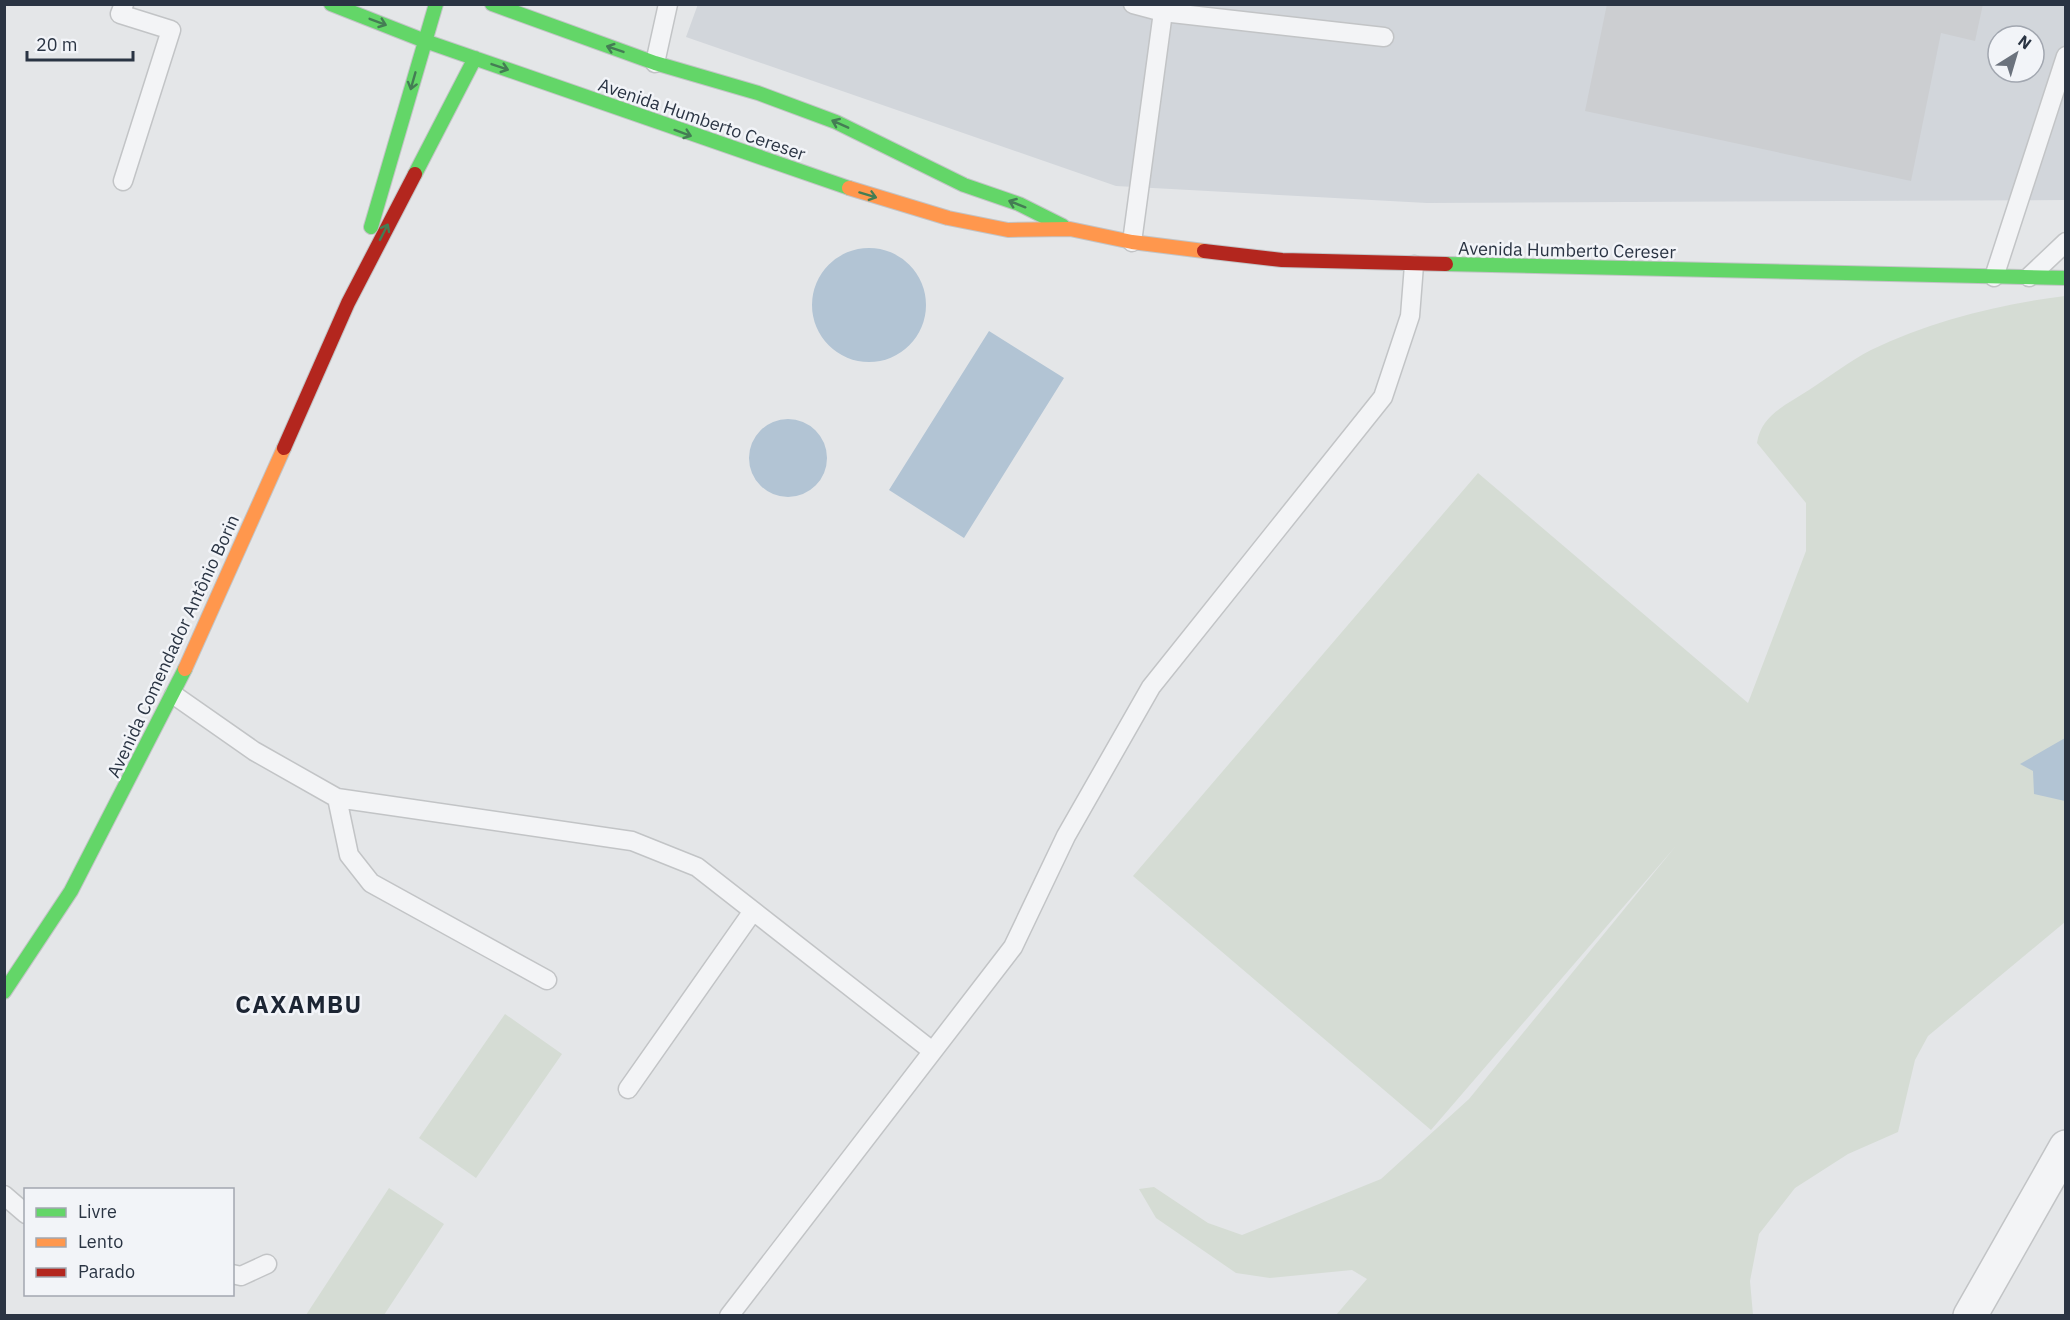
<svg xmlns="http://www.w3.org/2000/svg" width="2070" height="1320" viewBox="0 0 2070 1320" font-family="'IBM Plex Sans',sans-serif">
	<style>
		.built { fill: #d2d6db; fill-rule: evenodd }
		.green { fill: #d5dcd4 }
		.water { fill: #b2c4d4 }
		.building { fill: #ccced1 }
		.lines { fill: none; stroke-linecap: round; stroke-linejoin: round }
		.lane-casing { stroke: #c2c4c6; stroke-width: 21 }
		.street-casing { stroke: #c2c4c6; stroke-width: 36 }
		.fast-casing { stroke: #c2c4c6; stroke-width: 16 }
		.slow-casing { stroke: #c2c4c6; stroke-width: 16 }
		.jam-casing { stroke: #c2c4c6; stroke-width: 16 }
		.lane { stroke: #f3f4f6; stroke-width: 18 }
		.street { stroke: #f3f4f6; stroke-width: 33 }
		.fast { stroke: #63d668; stroke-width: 14 }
		.slow { stroke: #ff974d; stroke-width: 14 }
		.jam { stroke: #b3261e; stroke-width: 14 }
		.oneway { stroke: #447d54 }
		.labels { text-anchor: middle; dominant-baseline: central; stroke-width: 5; stroke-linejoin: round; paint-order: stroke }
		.street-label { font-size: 18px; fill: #2a3443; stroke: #f2f4f8 }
		.district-label { font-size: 24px; font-weight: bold; letter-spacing: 1.5px; fill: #1c2533; stroke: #f2f4f8 }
	</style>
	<rect width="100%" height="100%" fill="#e4e6e8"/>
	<path class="built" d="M698,4L2065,5V200L1427,203L1116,186L686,37ZM1998,36H2034V72H1998Z"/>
	<path class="green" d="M2065,296V922L1928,1036L1915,1060L1898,1132L1848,1154L1795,1188L1759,1234L1750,1281L1753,1315H1336L1367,1279L1352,1270L1270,1278L1236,1273L1156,1218L1139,1189L1154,1187L1208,1223L1242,1235L1381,1179L1469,1099L1675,847L1431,1130L1133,876L1478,473L1748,703L1806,551V503L1757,443C1761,415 1786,405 1809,390C1829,377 1850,361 1871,350C1931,321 2000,304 2065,296Z
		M505,1014L562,1054L476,1178L419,1138Z
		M389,1188L444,1224L384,1315H306Z"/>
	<path class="water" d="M812 305a57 57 0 1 1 114 0a57 57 0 1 1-114 0Z
		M989,331L1064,378L964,538L889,490Z
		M749 458a39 39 0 1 1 78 0a39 39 0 1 1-78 0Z
		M2065,738V801L2034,794L2033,771L2020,764Z"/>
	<path class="building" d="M1607,4H1983L1975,41L1941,33L1911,181L1585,111Z"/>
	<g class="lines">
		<defs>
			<path id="lane" d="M1133,4L1163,12L1384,37
				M655,63L668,4
				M123,181L171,30L120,14L124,4
				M1132,242L1163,12
				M1994,277L2066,56
				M2029,277L2066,242
				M174,695L254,751L337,798L632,841L697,867L931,1050
				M337,798L349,855L371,883L547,980
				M628,1089L753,911
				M4,1195L26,1214
				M232,1274L241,1276L267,1264
				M729,1316L1013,947L1066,836L1151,687L1383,397L1410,316L1414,265"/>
			<path id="street" d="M1970,1316L2066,1147"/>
			<path id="fast" d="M331,4L425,41L849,188
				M492,4L655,63L758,93L836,122L964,185L1019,204L1063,226
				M415,174L475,58
				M371,227L436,4
				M1446,264L2066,278
				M4,992L71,891L185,669"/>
			<path id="slow" d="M849,188L948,218L1008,230L1070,229L1132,242L1204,251
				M185,669L284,448"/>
			<path id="jam" d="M1204,251L1282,260L1446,264
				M284,448L348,303L415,174"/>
		</defs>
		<use href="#lane" class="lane-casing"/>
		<use href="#street" class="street-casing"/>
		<use href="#fast" class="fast-casing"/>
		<use href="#slow" class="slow-casing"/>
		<use href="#jam" class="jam-casing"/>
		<use href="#lane" class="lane"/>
		<use href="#street" class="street"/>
		<use href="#fast" class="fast"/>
		<use href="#slow" class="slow"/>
		<use href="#jam" class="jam"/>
	</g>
	<defs><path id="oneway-shaft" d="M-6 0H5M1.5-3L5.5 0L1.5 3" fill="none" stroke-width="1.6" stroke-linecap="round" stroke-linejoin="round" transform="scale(1.5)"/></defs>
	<g class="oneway">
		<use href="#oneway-shaft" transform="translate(378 22) rotate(21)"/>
		<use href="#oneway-shaft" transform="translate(615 49) rotate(-161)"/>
		<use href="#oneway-shaft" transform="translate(500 67) rotate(19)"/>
		<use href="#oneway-shaft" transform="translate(413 81) rotate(106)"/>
		<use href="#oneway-shaft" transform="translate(840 124) rotate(-156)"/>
		<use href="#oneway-shaft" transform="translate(683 133) rotate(20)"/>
		<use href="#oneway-shaft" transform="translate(868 195) rotate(17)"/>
		<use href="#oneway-shaft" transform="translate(1017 204) rotate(-158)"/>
		<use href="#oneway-shaft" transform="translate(384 232) rotate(-63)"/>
	</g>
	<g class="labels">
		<g class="street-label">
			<text transform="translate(702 119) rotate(19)">Avenida Humberto Cereser</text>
			<text transform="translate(1567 250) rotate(1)">Avenida Humberto Cereser</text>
			<text transform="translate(173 646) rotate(-65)">Avenida Comendador Antônio Borin</text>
		</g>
		<g class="district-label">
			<text x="299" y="1004">CAXAMBU</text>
		</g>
	</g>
	<rect width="2070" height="1320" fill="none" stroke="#2a3443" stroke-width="12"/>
	<rect x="24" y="1188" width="210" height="108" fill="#f2f4f8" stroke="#a2a7b0" stroke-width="1.5"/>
	<rect x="36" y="1208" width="30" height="9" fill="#63d668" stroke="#a2a7b0" stroke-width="1.5"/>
	<text x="78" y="1218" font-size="18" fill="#2a3443">Livre</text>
	<rect x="36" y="1238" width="30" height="9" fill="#ff974d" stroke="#a2a7b0" stroke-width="1.5"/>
	<text x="78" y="1248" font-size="18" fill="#2a3443">Lento</text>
	<rect x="36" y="1268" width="30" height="9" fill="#b3261e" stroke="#a2a7b0" stroke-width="1.5"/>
	<text x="78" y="1278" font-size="18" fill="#2a3443">Parado</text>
	<g transform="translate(2016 54) rotate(37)"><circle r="28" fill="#f2f4f8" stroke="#a2a7b0" stroke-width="1.5"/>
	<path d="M0-4.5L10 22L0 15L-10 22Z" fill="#6b727d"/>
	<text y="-9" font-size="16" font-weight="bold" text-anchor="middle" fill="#2a3443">N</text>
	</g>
	<path d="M27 51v9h106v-9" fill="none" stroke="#2a3443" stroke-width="3"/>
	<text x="36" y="51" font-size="18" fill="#2a3443" stroke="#f2f4f8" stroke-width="4.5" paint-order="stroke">20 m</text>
</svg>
